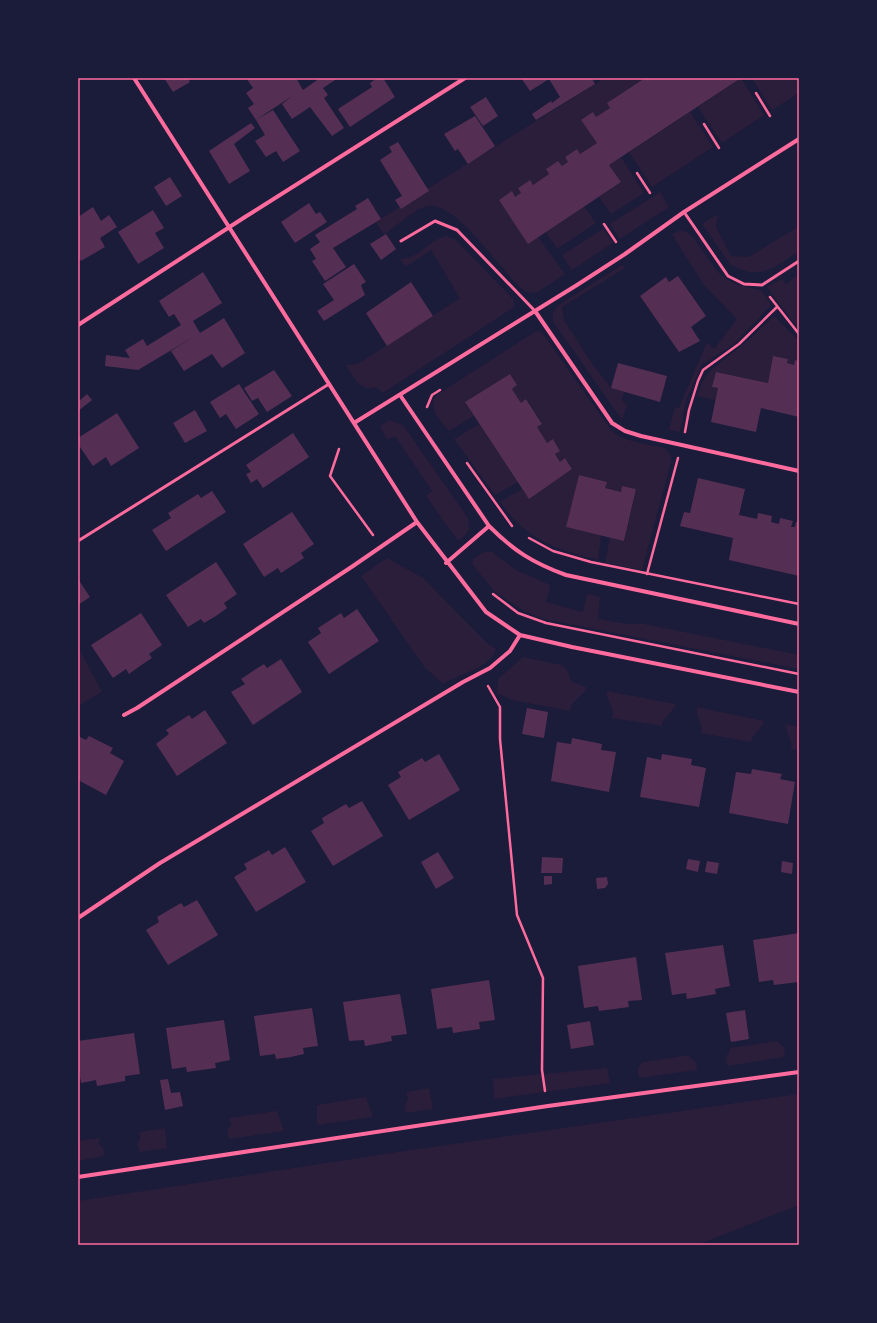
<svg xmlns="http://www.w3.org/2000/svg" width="877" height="1323" viewBox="0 0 877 1323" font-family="'DM Sans',sans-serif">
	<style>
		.green { fill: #2a1e3b }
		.building { fill: #542f53 }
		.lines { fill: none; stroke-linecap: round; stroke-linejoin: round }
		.path { stroke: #ff6b9d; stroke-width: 2.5 }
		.service { stroke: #ff6b9d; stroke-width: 3 }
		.minor { stroke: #ff6b9d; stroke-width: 4 }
		.neatline { fill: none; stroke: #ff6b9d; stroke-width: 1.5 }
	</style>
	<rect width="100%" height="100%" fill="#1b1b3a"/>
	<path class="green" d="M605,78H645L607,103L610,108L596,117L593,112L597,143L580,154L577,149L565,157L568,162L562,166L558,161L546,169L549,174L533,185L530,180L518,187L521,193L515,197L512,192L499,200L528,243L538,237L565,274L536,293L526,292C503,276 454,195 424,207C415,210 393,228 384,235L376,222L400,207L401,209L429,191L427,189Z
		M741,78L764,115L722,143L698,107Z
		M752,78H799V93L772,110Z
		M690,112L713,147L652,187L629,152Z
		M621,157L644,193L611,214L599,197L621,182L609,165Z
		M660,192L669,207L620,239L610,224Z
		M584,206L596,223L557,249L546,232Z
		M718,214L716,227L731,256L749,257L799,226V251C774,268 760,282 730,264L702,224Z
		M603,229L613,243L572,270L562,255Z
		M681,230C697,233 709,267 724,277C735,286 747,287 761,290L771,305L735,343L702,365L686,400L680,432L669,430L675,407L679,408L707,342L714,349L737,319L703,284L672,234Z
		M446,236L455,239L514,300V307L383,393L376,387C361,393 352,376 346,365L358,364L460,298L431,250L406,267L400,259C421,258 427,241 446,236Z
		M622,265L625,268L562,307L564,320L591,362L611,388L624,392L622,400L627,406L622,420L554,323C551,315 553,310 560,304Z
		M799,274V330L767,287L782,279L786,284Z
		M774,316L799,341V361L795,360L794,365L787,363L788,359L773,356L768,383L716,372L712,387L718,388L716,400L697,396L702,382L710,371L752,337Z
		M538,330L543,334L611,430C623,442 648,444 665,448L672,458L642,570L605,563L610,537L625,540L636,489L622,486L621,492L605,488L606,482L579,475L566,527L601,535L598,560C554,548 527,540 500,502L522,489L529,498L572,469L566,459L560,462L555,454L560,450L553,439L547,443L537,427L542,423L527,399L521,403L512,389L517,385L510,374L465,402L474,416L449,431C441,421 428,409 435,396Z
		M389,420L403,425L468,518L469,530L462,539L457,540L426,496L432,491L395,436L387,440L380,426Z
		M479,424L518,482L495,495L454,439Z
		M486,551L492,552L516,570L550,585L546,602L583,612L587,594L600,597L598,619L627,624H644L799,655V669L544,619L524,611L495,592L472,564L474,558Z
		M387,558L423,578L489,645L496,649C490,669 460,673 443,684L425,668L361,576Z
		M79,649L102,692L78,706V650Z
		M523,657L562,665L567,670L572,682L586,687V690L571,705L570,711L512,700L497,693L498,679Z
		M607,691L675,704V707L663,721L662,726L612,718L613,712L606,693Z
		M697,707L764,721C762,729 753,733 751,742L701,733C704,723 695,717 697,707Z
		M786,724L799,727V750L791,749C793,739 785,733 786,724Z
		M778,1041L779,1044L784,1047L785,1057L727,1066L726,1056L730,1051V1048Z
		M690,1055L691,1059L696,1062L697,1070L639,1078L638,1068L643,1062Z
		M607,1068L610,1083L494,1099L493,1079Z
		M429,1088L433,1109L406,1113L405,1105L408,1099L406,1092Z
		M799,1094V1205L697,1245H78V1201L411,1150Z
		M366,1097L373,1117L317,1125V1105Z
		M277,1111L284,1131L229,1139L227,1129L231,1125L229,1118Z
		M165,1128L167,1148L140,1152L137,1144L140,1139L139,1132Z
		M99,1138V1144L103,1148L104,1156L78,1161V1141Z"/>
	<path class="building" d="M164,78H188L190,82L173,92Z
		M249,78H296L303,90L320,78H338L323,88L328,95L324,98L344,128L332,136L310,107L292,119L282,104L292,96L256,120L248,108L254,104L246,93L253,88L248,81Z
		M377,78H383L395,97L350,127L338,109L372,87L370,83Z
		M521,78H592L595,84L536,120L532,114L551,101L552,103L560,97L549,79L530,91Z
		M645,78H741L609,165L621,182L528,244L499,200L512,191L515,197L521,193L518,188L530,180L533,185L549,174L546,169L558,161L562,166L568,162L565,157L577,149L580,154L597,143L581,120L593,112L596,117L610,108L607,103Z
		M486,97L498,116L483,126L470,107Z
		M273,110L300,151L283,162L276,151L266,157L255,141L265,135L256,120Z
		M475,116L495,146L468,164L458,149L455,151L444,134Z
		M251,123L255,128L234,144L250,171L229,184L209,151Z
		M398,142L429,191L401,209L395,200L402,196L380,160L392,152L389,147Z
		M170,177L182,196L166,206L154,187Z
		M368,198L381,219L333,248L346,267L325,281L312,261L316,259L310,249L320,242L315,235L357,209L355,206Z
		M309,203L316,214L320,212L327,222L295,243L281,222Z
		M93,207L101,221L109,215L117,227L100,238L105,247L81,261L78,257V217Z
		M153,210L164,228L155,233L164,248L138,264L118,232Z
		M386,234L396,249L381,260L370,244Z
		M354,264L366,282L361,285L365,295L324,321L317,311L334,300L323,284Z
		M203,272L222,303L193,321L200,333L224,318L245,353L222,368L212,354L184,371L171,351L195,336L138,370L105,366L106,355L130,358L125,350L143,339L147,346L181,325L174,314L169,317L159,301Z
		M678,276L706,316L691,327L700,341L679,352L640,296L666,277L669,282Z
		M411,282L433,316L387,346L366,313Z
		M773,356L788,359L787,363L794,365L795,360L799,361V417L761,408L756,432L711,422L718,388L712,387L716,372L768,383Z
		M618,363L667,376L660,402L611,388Z
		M274,370L292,396L267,412L258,398L252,401L244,388Z
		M510,374L517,385L512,389L521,403L526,399L542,424L537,427L547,443L553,439L560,451L555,454L560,462L565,458L572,469L529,499L465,402Z
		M239,384L259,414L236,429L226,414L220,418L210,402Z
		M87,394L92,400L78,411V402Z
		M195,410L207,431L185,443L173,423Z
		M117,413L139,448L111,466L106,457L93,466L78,444V438Z
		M293,433L309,457L263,488L257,479L251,483L246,474L251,472L246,465Z
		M579,475L607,482L605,488L621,492L622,486L636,489L624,541L566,527Z
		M698,478L745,489L739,515L757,519L758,513L772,516L771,522L779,524L780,518L793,521L791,527H795L796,522H799V576L729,560L733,538L680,526L684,512L690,513Z
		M212,491L226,512L166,551L152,530L171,518L168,513L198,494L201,498Z
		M292,512L314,544L301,553L304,558L281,573L278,568L264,577L243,544Z
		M216,562L237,594L224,603L227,608L216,616L204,623L201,619L188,627L166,595Z
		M78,579L90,597L78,605Z
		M357,609L379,641L329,674L308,642L321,633L318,628L341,613L344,618Z
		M141,613L162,645L149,654L152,658L140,666L129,674L126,669L113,678L91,645Z
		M281,659L302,692L253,725L231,692L245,684L241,679L253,671L264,664L267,668Z
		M527,708L548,712L544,738L522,734Z
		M205,710L227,743L177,776L156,744L169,734L166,730L189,715L192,719Z
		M78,736L86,740L89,736L113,748L110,753L124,761L106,795L78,780Z
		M572,738L602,744L601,750L616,752L609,792L551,781L557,742L571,744Z
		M439,754L460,790L409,820L388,785L401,777L398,772L422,758L425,762Z
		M662,754L692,759L691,765L706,768L699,807L640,797L647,757L661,760Z
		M752,769L782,774L780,779L795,782L788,824L729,813L736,772L751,774Z
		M362,801L383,836L333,866L311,831L324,823L322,818L346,804L349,808Z
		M285,847L306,882L256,912L234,877L247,869L244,864L269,850L272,855Z
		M438,852L454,878L436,889L421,862Z
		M542,857L563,858L562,873H541Z
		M688,859L700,861L698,872L686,869Z
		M707,861L719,863L717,874L705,872Z
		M782,861L793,863L792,874L781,872Z
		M544,876H552V884L544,885Z
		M607,877L608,884L605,888L597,889L596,878Z
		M197,900L218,935L168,965L146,930L159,922L157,917L181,903L184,907Z
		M799,933V982L774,985L773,980L759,982L753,940Z
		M723,945L730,986L715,989L716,994L687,999L686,993L672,995L665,953Z
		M636,957L642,1000L628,1001L629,1007L599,1011L598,1006L584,1008L578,966Z
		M489,980L495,1020L479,1022L480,1029L453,1033L452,1027L437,1029L431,989Z
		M400,994L407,1034L391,1036L392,1041L365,1046L364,1040L349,1041L343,1002Z
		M312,1008L318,1046L303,1048L304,1054L291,1057L276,1059L275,1054L260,1056L254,1016Z
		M745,1010L749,1039L731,1042L726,1013Z
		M224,1020L230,1060L215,1063L216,1068L187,1072L186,1067L172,1069L166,1028Z
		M590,1021L594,1045L571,1049L567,1025Z
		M134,1033L140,1074L125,1076V1081L97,1086L96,1080L81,1083L78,1063V1041Z
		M168,1079L171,1093L180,1092L183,1106L165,1110L160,1080Z"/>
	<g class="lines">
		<path class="path" d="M756,93L770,116
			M704,124L719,148
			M637,173L650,193
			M604,224L616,242
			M770,297L799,334
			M427,407L432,395L440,390
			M685,432L689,410L698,381L703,370L739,344L777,307
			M339,449L330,476L373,535
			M467,463L512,526
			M529,538L553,551L591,562L799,604
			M647,574L678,458
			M493,594L518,613L546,623L799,674
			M488,686L500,707V739L517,915L543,978L542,1070L545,1091"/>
		<path class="service" d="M684,212L728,276L744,284L762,285L799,261
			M401,241L435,221L457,230L535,311
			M78,541L329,384"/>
		<path class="minor" d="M134,78L417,522L486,612L520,635L572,647L799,692
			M535,311L612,423L625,431L641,436L799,471
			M78,325L245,217L465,78
			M400,395L489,526L446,563
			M354,423L577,285L625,254L684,212L799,139
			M489,526C514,551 533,563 566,575L799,624
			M124,715L137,708L353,566L417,522
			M78,918L160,863L463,682L490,668L510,651L520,635
			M78,1177L548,1106L799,1072"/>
	</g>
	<rect width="877" height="1323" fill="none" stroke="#1b1b3a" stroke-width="158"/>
	<rect x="79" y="79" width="719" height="1165" class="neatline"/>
</svg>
